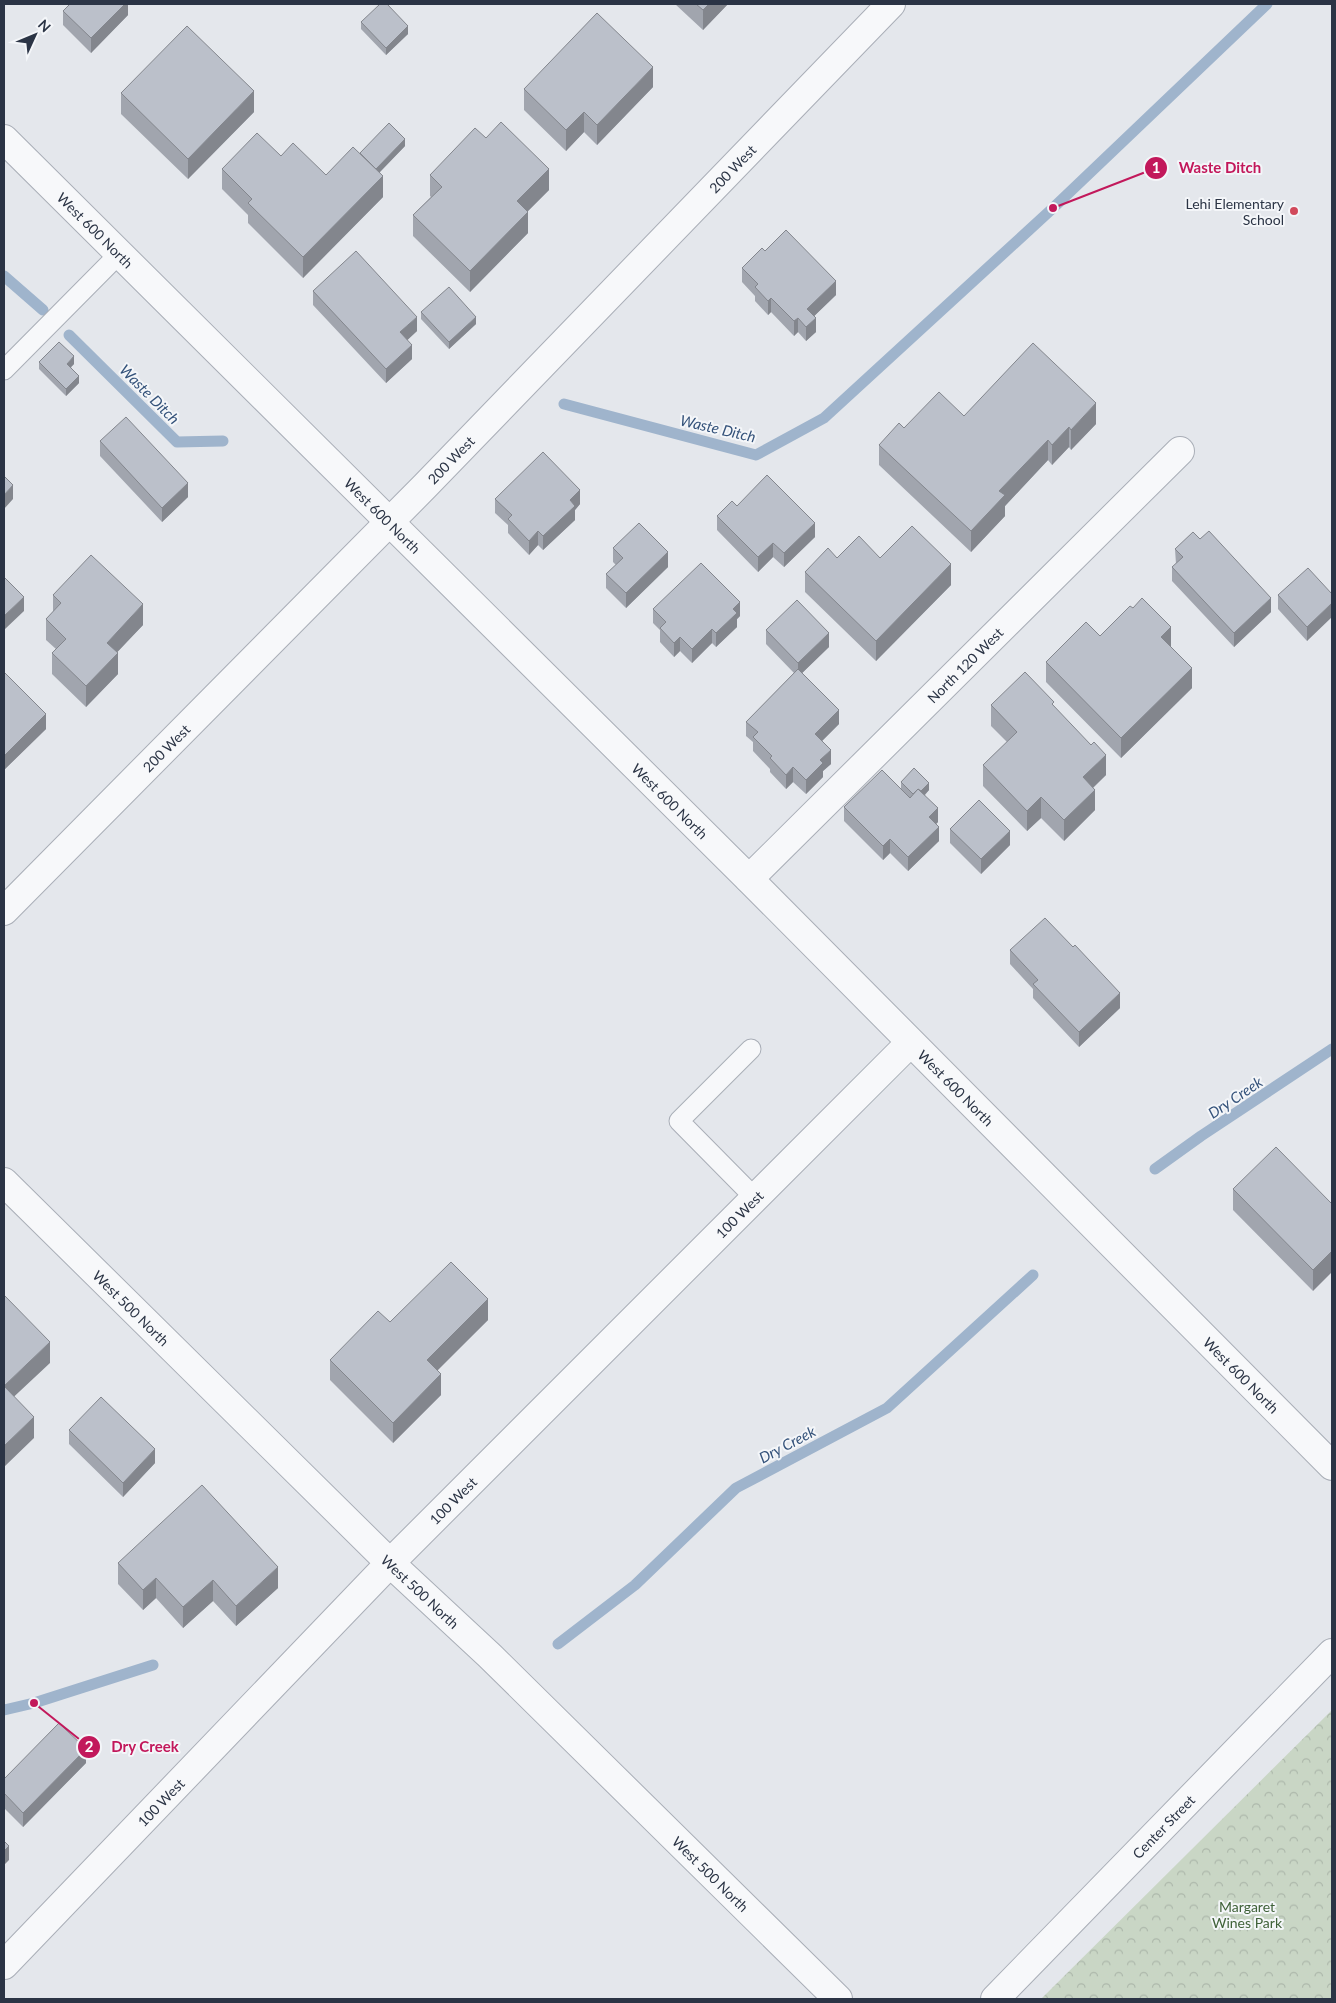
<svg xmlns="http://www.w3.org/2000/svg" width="1336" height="2003" viewBox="0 0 1336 2003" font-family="Lato,sans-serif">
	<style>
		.park { fill: url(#park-crowns) }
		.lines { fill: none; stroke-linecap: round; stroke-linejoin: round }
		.stream { stroke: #9fb4cc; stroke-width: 11 }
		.service-casing { stroke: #a9aeb7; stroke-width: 21 }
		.minor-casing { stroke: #a9aeb7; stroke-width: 30 }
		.tertiary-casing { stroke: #a9aeb7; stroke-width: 30 }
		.service { stroke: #f7f8fa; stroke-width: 19 }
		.minor { stroke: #f7f8fa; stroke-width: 28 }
		.tertiary { stroke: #f7f8fa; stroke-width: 28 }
		.wall { fill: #a1a5ae }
		.shaded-wall { fill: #83868d }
		.building { fill: #bbc0ca; stroke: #83868d }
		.poi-dot { fill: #d1495b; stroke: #f4f6f9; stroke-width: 2 }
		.labels { text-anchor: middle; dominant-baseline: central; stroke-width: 4; stroke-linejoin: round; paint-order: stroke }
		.street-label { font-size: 14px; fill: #2b3445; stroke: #f4f6f9 }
		.poi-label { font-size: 14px; fill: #2b3445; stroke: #f4f6f9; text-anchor: end }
		.park-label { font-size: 14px; fill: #3f6138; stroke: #f4f6f9 }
		.water-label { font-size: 15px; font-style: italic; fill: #34527a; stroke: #f4f6f9 }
		.leader { fill: none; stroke: #c2185b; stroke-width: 2 }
		.callout-dot { fill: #c2185b; stroke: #f4f6f9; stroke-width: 2 }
		.mark-label { font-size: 15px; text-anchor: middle; font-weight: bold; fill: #fff }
		.callout-label { font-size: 15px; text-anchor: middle; font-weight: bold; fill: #c2185b; stroke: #f4f6f9; stroke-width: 4; stroke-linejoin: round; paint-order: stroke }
	</style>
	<defs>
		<pattern id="park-crowns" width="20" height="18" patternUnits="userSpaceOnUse" patternTransform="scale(1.25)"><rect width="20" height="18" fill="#c9d6c5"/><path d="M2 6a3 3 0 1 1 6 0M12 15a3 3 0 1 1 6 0" fill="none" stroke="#adb8ab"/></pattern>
	</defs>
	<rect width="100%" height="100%" fill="#e4e7ec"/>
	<path class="park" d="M1332,1710V1999H1041Z"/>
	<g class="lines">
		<path class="stream" d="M4,276L43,310
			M69,335L177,442L223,441
			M564,404L756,455L824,418L1053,208L1267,4
			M1155,1169L1201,1136L1332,1049
			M558,1644L635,1585L736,1488L887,1408L1033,1275
			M4,1710L34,1703L153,1665"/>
		<defs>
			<path id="service" d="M4,370L119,254
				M751,1049L679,1121L755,1198"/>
			<g id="minor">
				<path id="s1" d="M4,139L749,879L1332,1466"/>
				<path id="s2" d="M749,879L1180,451"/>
				<path id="s3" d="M4,911L425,486L891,4"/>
				<path id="s4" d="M4,1182L390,1563L490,1656L838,1999"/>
				<path id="s5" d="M4,1965L390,1563L910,1043"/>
			</g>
			<g id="tertiary">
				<path id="s6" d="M995,1999L1332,1653"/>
			</g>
		</defs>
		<use href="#service" class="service-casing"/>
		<use href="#minor" class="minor-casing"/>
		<use href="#tertiary" class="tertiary-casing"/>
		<use href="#service" class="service"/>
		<use href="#minor" class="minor"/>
		<use href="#tertiary" class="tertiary"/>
	</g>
	<path class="wall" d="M128,4V15L91,53L63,25V11Z
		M675,4H728L703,30Z
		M361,22L408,34L386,55L361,29Z
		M653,87L597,145L584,132L566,151L524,110V89Z
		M121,93L254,112L188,179L121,114Z
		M486,138L549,190L527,212L528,233L470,292L413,236V215L431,197L430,196V175Z
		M405,146L380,172L383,197L303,278L248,223V215L222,189V169L281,156L326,175L360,153Z
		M765,251L836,295L814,316L816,332L806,341L798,332L794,336L771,312L768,315L755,301V296L742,282V268Z
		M313,291L417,331L407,340L412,359L386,383L313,305Z
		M421,312L476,324L449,349L421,319Z
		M39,362L74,364L71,367L79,383L66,396L39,369Z
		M964,416L1096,424L1071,450L1069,447L1052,465L1048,460L1005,506V516L971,552L879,465V445L904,428Z
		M100,441L188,497L162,522L100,456Z
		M495,499L580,504L575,510V520L543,550L538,545L529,555L508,533V525L495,513Z
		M737,506L815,537L784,567L773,557L758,572L717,530V516Z
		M1200,539L1271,612L1234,647L1172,581V567L1176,564L1175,549Z
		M613,548L668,567L626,608L606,588V574L616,565L613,562Z
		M837,558H880L951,585L876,661L805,592V572Z
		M1332,594L1307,641L1278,609V595Z
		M53,595L143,625L117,652L118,674L86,707L52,674V653L56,649L46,640V619L53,612Z
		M653,609L740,616L737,619V627L716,647L712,643L692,663L680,651L674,657L660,642V630L653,623Z
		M766,630L829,647L802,673L839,724L822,741L831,764L823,771V777L806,794L793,782L786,789L770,772V769L753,751V742L746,736V722L794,673L766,644Z
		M1100,636L1171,647L1192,688L1121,758L1046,682V662Z
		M4,672L46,729L5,769L4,768Z
		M991,705L1054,707L1106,775L1093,788L1095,810L1064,841L1041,818L1027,831L983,786V765L1007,742L991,726Z
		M901,782L929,790L925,795L938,822L936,824L939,841L908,871L890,853L883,860L844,821V807L901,789Z
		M950,829L1010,845L981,874L950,843Z
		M1073,947L1120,1008L1079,1047L1033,998V989L1010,964V950Z
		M1233,1189L1332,1204L1313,1291L1233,1210Z
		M488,1320L437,1370L441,1395L393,1443L330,1380V1360L390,1322Z
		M69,1430L155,1463L123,1497L69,1444Z
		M118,1563L278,1588L236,1626L213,1601L183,1628L156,1598L143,1610L118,1584Z
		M86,1763L23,1827L4,1808V1779Z"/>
	<path class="shaded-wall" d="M125,4H128V15L91,53V38Z
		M709,4H728L703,30V10Z
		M408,26V34L386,55V48Z
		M653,67V87L597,145V125Z
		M254,91V112L188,179V159Z
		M584,112V132L566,151V130Z
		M405,139V146L376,176V169Z
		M549,169V190L517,222V201Z
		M383,176V197L303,278V257Z
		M528,212V233L470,292V271Z
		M836,281V295L807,323V309Z
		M771,298V312L768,315V301Z
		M417,317V331L400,347V332Z
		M476,317V324L449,349V342Z
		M798,318V332L794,336V321Z
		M816,318V332L806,341V327Z
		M412,345V359L386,383V369Z
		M74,356V364L67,371V364Z
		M79,376V383L66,396V389Z
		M1096,403V424L1071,450V430Z
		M1069,427V447L1052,465V445Z
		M1048,440V460L1005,506V516L971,552V531L999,491Z
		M188,483V497L162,522V508Z
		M13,485V499L4,509V495Z
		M580,490V504L575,510V520L543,550V536L570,500Z
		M815,523V537L784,567V553Z
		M538,531V545L529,555V541Z
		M773,543V557L758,572V557Z
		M668,552V567L626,608V593Z
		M951,564V585L876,661V641Z
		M24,597V611L4,630V616Z
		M1271,598V612L1234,647V633Z
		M740,602V616L737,619V627L716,647V633L733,609Z
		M1332,603V617L1307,641V627Z
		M143,604V625L107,663V643Z
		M1171,627V647L1161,637Z
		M712,629V643L692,663V649Z
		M829,633V647L798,677V663Z
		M680,637V651L674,657V643Z
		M118,653V674L86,707V686Z
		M1192,668V688L1121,758V738Z
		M839,710V724L815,748V734Z
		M46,714V729L5,769V755Z
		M831,750V764L823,771V777L806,794V780L820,760Z
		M1106,755V775L1083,797V777Z
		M793,767V782L786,789V775Z
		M929,783V790L916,804V796Z
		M1095,790V810L1064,841V820Z
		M1041,797V818L1027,831V811Z
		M938,808V822L929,831V817Z
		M939,827V841L908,871V857Z
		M1010,831V845L981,874V859Z
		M890,839V853L883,860V846Z
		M1120,993V1008L1079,1047V1032Z
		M1332,1251V1272L1313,1291V1270Z
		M488,1299V1320L427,1381V1360Z
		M50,1342V1363L4,1406V1386Z
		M441,1374V1395L393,1443V1423Z
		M34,1417V1438L4,1467V1446Z
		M155,1449V1463L123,1497V1483Z
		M278,1567V1588L236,1626V1606Z
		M156,1578V1598L143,1610V1590Z
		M213,1580V1601L183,1628V1607Z
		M86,1749V1763L23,1827V1813Z
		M9,1846V1860L4,1865V1851Z"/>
	<path class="building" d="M70,4H125L91,38L63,11Z
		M380,4H387L408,26L386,48L361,22Z
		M696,4H709L703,10Z
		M597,13L653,67L597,125L584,112L566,130L524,89Z
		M187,26L254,91L188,159L121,93Z
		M501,122L549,169L517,201L528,212L470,271L413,215L442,187L430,175L475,128L486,138Z
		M389,123L405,139L376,169L360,153Z
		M257,133L281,156L293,143L326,175L353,147L383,176L303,257L248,203L252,199L222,169Z
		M786,230L836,281L807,309L816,318L806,327L798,318L794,321L771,298L768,301L755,287L758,284L742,268L762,248L765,251Z
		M356,251L417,317L400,332L412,345L386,369L313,291Z
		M449,287L476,317L449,342L421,312Z
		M59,342L74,356L67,364L79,376L66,389L39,362Z
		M1033,343L1096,403L1071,430L1069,427L1052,445L1048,440L999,491L1005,495L971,531L879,445L899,423L904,428L939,392L964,416Z
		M126,417L188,483L162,508L100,441Z
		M543,452L580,490L570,500L575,506L543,536L538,531L529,541L508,519L512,515L495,499Z
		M767,475L815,523L784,553L773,543L758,557L717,516L732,501L737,506Z
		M4,476L13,485L4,495Z
		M639,523L668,552L626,593L606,574L623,558L613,548Z
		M912,526L951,564L876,641L805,572L828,548L837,558L859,536L880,558Z
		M1209,531L1271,598L1234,633L1172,567L1183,557L1175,549L1193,532L1200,539Z
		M91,555L143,604L107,643L118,653L86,686L52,653L66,639L46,619L61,603L53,595Z
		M701,563L740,602L733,609L737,613L716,633L712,629L692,649L680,637L674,643L660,628L666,622L653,609Z
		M1308,568L1332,594V603L1307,627L1278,595Z
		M4,577L24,597L4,616Z
		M1142,598L1171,627L1161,637L1192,668L1121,738L1046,662L1086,622L1100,636L1130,606L1133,608Z
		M797,600L829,633L798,663L766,630Z
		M798,669L839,710L815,734L831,750L820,760L823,763L806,780L793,767L786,775L770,758L772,756L753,737L758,732L746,722Z
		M4,672L46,714L5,755L4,754Z
		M1025,672L1054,702L1052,704L1091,745L1094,742L1106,755L1083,777L1095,790L1064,820L1041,797L1027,811L983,765L1017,732L991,705Z
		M914,768L929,783L921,791L918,789L913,794L901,782Z
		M882,770L910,798L918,789L938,808L929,817L939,827L908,857L890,839L883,846L844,807Z
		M979,800L1010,831L981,859L950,829Z
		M1045,918L1073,947L1075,945L1120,993L1079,1032L1033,984L1038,980L1010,950Z
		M1276,1147L1332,1204V1251L1313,1270L1233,1189Z
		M451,1262L488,1299L427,1360L441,1374L393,1423L330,1360L378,1311L390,1322Z
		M4,1295L50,1342L4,1386L34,1417L4,1446Z
		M101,1397L155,1449L123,1483L69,1430Z
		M202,1485L278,1567L236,1606L213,1580L183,1607L156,1578L143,1590L118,1563Z
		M59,1723L86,1749L23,1813L4,1793V1779Z
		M4,1841L9,1846L4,1851Z"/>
	<circle class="poi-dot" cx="1294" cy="211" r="5"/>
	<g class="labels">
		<g class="street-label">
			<text stroke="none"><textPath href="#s3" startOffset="1040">200 West</textPath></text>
			<text stroke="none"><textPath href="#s1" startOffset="129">West 600 North</textPath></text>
			<text stroke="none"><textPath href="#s3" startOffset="635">200 West</textPath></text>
			<text stroke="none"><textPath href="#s1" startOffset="534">West 600 North</textPath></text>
			<text stroke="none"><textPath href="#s2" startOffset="304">North 120 West</textPath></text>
			<text stroke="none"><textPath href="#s3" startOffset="230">200 West</textPath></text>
			<text stroke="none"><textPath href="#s1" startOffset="939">West 600 North</textPath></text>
			<text stroke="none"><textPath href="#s1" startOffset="1344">West 600 North</textPath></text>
			<text stroke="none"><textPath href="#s5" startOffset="1051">100 West</textPath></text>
			<text stroke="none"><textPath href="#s4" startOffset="179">West 500 North</textPath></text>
			<text stroke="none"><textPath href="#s1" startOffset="1749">West 600 North</textPath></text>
			<text stroke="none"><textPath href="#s5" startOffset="646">100 West</textPath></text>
			<text stroke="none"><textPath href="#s4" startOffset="584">West 500 North</textPath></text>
			<text stroke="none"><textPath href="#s5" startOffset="226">100 West</textPath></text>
			<text stroke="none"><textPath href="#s6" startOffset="241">Center Street</textPath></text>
			<text stroke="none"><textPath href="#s4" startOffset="989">West 500 North</textPath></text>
		</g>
		<g class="poi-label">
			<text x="1284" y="203">Lehi Elementary<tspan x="1284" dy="16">School</tspan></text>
		</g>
		<g class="park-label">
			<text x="1247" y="1906">Margaret<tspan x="1247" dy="16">Wines Park</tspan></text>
		</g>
		<g class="water-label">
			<text transform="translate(150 394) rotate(45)">Waste Ditch</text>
			<text transform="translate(718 428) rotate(13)">Waste Ditch</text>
			<text transform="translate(1235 1097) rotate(-34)">Dry Creek</text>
			<text transform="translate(787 1444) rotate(-28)">Dry Creek</text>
		</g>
	</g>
	<path class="leader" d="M1053 208L1156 168M34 1703L89 1747"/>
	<g class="callout-dot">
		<circle cx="1053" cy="208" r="5"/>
		<circle cx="34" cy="1703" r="5"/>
		<circle cx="1156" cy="168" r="12"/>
		<circle cx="89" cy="1747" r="12"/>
	</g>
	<g class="mark-label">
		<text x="1156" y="173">1</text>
		<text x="89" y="1752">2</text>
	</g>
	<g class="callout-label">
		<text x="1220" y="173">Waste Ditch</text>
		<text x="145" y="1752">Dry Creek</text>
	</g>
	<rect width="1336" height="2003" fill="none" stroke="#2b3445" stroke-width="10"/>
	<g transform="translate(35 35) rotate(46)" stroke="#f4f6f9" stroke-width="4" paint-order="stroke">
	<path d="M0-4L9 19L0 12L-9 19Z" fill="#2b3445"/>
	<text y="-8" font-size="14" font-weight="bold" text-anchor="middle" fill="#2b3445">N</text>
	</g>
</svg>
